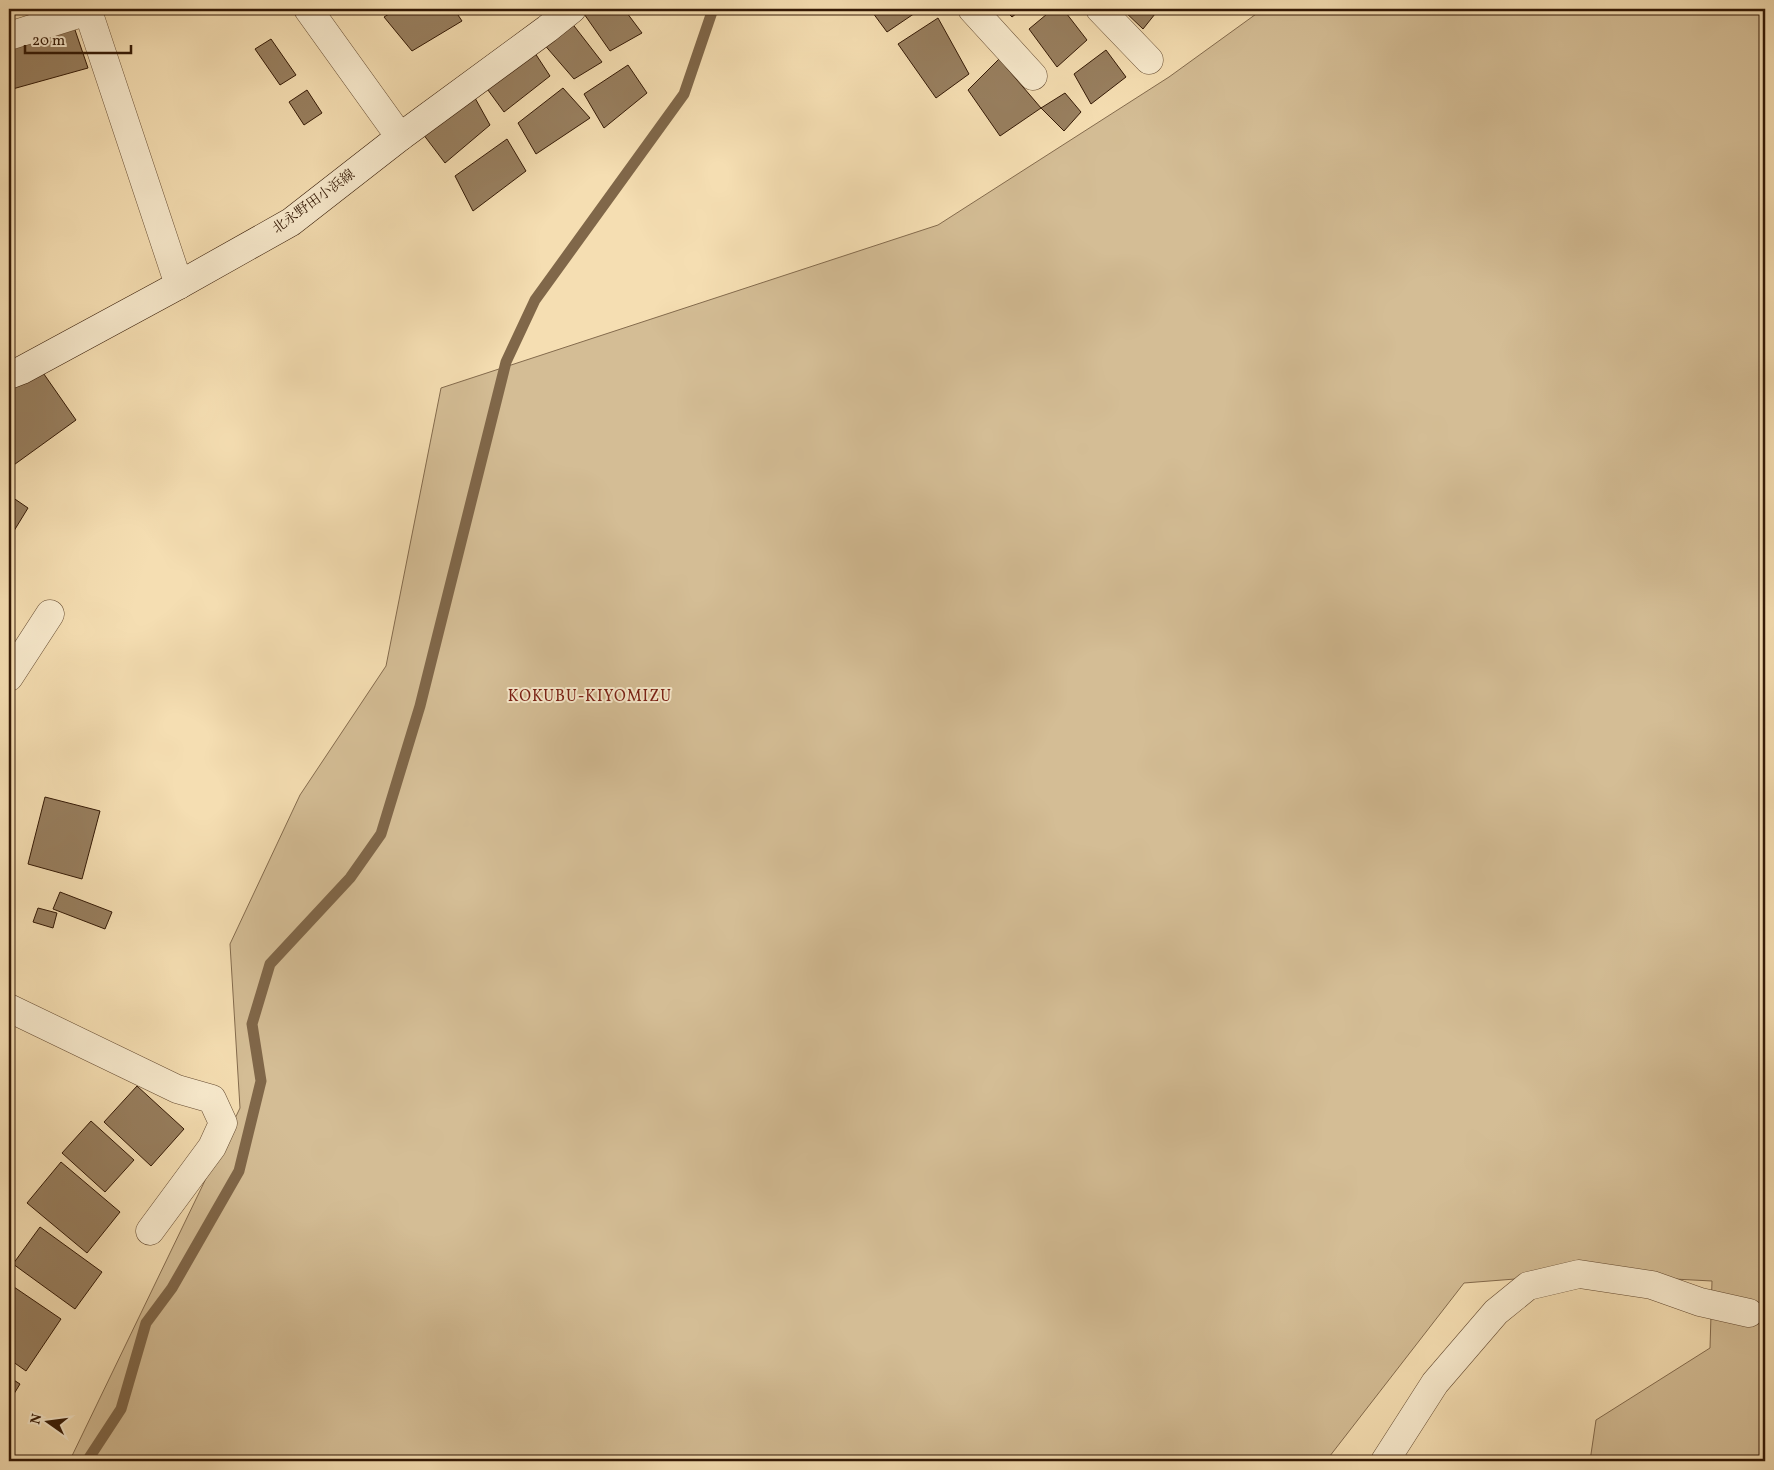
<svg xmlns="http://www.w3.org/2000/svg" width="1774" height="1470" viewBox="0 0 1774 1470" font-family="Vollkorn,'Noto Serif JP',serif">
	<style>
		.green { fill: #d4bd95; stroke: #846b4d }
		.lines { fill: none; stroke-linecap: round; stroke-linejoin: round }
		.stream { stroke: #806749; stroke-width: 11 }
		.building { fill: #987f5f; stroke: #341905 }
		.street-casing { stroke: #644a30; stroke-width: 29 }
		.secondary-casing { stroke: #341905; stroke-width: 29 }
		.street { stroke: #f8eacd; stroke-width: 28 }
		.secondary { stroke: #f8eacd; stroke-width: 28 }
		.labels { text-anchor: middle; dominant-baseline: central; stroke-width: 4; stroke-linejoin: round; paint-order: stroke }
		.street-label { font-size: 14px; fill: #341905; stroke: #f8eacd }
		.quarter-label { font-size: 16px; letter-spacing: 1px; fill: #7a1f14; stroke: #f8eacd }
	</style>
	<rect width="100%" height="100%" fill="#f5deb2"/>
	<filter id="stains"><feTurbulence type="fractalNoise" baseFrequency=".004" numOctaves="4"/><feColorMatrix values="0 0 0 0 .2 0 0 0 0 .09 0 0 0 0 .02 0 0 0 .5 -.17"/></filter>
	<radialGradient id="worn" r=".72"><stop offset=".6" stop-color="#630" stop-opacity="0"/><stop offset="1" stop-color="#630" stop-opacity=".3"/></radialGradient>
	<path class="green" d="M1263,9H1765V1461H1590L1596,1420L1710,1348L1712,1281L1579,1274L1464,1283L1326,1461H72L70,1460L240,1108L230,944L300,795L386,666L441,388L938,225L1169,77Z"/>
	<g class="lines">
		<path class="stream" d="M87,1461L121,1409L146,1323L172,1288L239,1171L261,1081L252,1024L270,964L350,878L381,834L420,706L506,362L535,300L684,94L713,9"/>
	</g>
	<path class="building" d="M397,9H454L462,21L412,51L384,17Z
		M586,9H624L642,33L610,51L582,11Z
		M870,9H921L887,32Z
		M1004,9H1022L1012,17Z
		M1053,9H1063L1087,40L1057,67L1029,29Z
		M1122,9H1159L1143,29Z
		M938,18L969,74L936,98L898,44Z
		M571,22L602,62L574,79L542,42Z
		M74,27L88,68L9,90V48Z
		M271,39L296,75L280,85L255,49Z
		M533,50L550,76L504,112L485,86Z
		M1106,50L1126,77L1091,104L1074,74Z
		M999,59L1041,108L1000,136L968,90Z
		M628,65L647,93L604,128L584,94Z
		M563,88L590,118L536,154L518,123Z
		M307,90L322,113L304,125L289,102Z
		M1065,93L1081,112L1064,131L1041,108Z
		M475,98L490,125L445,163L423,134Z
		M507,139L526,171L473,211L455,176Z
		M39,367L76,420L11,467L9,464V388Z
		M9,495L28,508L9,539Z
		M45,797L100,811L82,879L28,864Z
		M60,892L112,912L105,929L53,909Z
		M38,908L57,913L53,928L33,922Z
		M137,1086L184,1129L151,1166L104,1122Z
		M91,1121L134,1160L105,1192L62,1153Z
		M61,1162L120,1212L87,1253L27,1203Z
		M40,1227L102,1272L75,1309L13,1264Z
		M14,1287L61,1319L26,1371L9,1359V1294Z
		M9,1377L20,1384L9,1402Z"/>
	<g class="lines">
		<defs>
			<path id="street" d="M308,9L400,137
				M972,9L1033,76
				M1100,9L1149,60
				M9,36L88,11L179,285
				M9,677L50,614
				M9,1008L177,1089L212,1099L223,1123L212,1147L150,1231
				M1385,1461L1435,1383L1496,1312L1528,1286L1579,1274L1652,1285L1700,1302L1749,1313"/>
			<path id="secondary" d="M9,375L22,370L179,285L291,222L400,137L547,29L572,9"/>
		</defs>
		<use href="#street" class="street-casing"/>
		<use href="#secondary" class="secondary-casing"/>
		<use href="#street" class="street"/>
		<use href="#secondary" class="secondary"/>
	</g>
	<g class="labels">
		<g class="street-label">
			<text transform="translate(314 202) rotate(-36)">北永野田小浜線</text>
		</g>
		<g class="quarter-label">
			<text x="590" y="697">KOKUBU-KIYOMIZU</text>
		</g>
	</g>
	<rect width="1774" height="1470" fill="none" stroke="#f5deb2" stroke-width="30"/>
	<rect x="10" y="10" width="1754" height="1450" fill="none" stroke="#341905" stroke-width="2.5"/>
	<rect x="15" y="15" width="1744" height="1440" fill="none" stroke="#341905"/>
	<g transform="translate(48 1422) rotate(284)" stroke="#f8eacd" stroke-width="4" paint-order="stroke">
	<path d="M0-4L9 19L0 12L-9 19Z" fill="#341905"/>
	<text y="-8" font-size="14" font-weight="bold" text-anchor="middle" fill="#341905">N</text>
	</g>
	<path d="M25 45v8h106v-8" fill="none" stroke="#341905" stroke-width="2.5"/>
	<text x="32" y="45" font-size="15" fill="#341905" stroke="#f8eacd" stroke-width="4" paint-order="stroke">20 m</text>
	<rect width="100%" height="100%" filter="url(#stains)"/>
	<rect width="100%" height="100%" fill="url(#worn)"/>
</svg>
